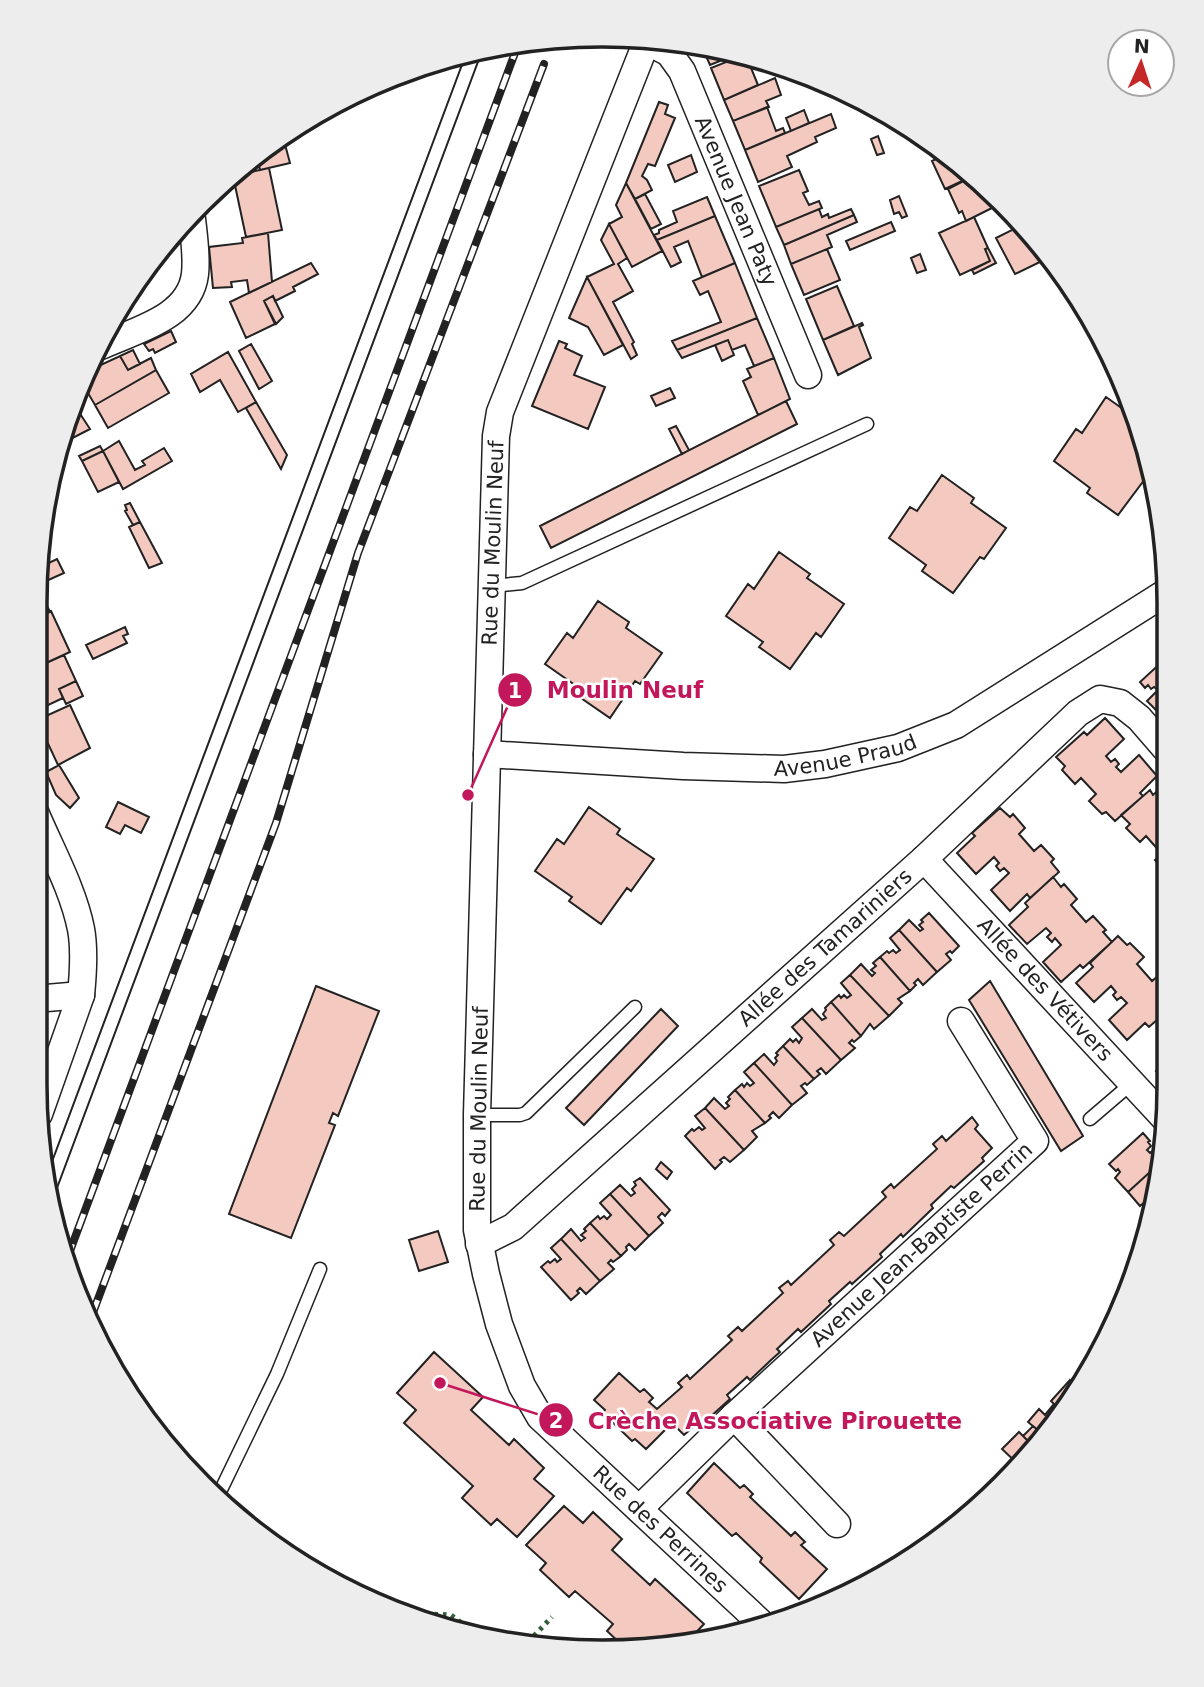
<svg xmlns="http://www.w3.org/2000/svg" width="1204" height="1687" viewBox="0 0 1204 1687" font-family="'DejaVu Sans',sans-serif">
	<style>
		.building { fill: #f3c9c0; stroke: #222; stroke-width: 2 }
		.lines { fill: none; stroke-linecap: round; stroke-linejoin: round }
		.service-casing { stroke: #222; stroke-width: 15 }
		.minor-casing { stroke: #222; stroke-width: 29 }
		.service { stroke: #fff; stroke-width: 12 }
		.minor { stroke: #fff; stroke-width: 26 }
		.tram { stroke: #222; stroke-width: 2 }
		.rail-casing { stroke: #222; stroke-width: 8 }
		.rail { stroke: #fff; stroke-width: 5; stroke-dasharray: 16; stroke-linecap: butt }
		.hedge { stroke: #2f5e38; stroke-width: 5; stroke-dasharray: 3.5 5; stroke-linecap: butt }
		.labels { text-anchor: middle; dominant-baseline: central; stroke-width: 5; stroke-linejoin: round; paint-order: stroke }
		.street-label { font-size: 21px; fill: #222; stroke: #fff }
		.rim { fill: none; stroke: #222; stroke-width: 3.5 }
		.leader { fill: none; stroke: #c2185b; stroke-width: 2.5 }
		.callout-dot { fill: #c2185b; stroke: #fff; stroke-width: 2.5 }
		.mark-label { font-size: 21px; text-anchor: middle; font-weight: bold; fill: #fff }
		.callout-label { font-size: 23px; text-anchor: middle; font-weight: bold; fill: #c2185b; stroke: #fff; stroke-width: 5; stroke-linejoin: round; paint-order: stroke }
	</style>
	<rect width="100%" height="100%" fill="#fff"/>
	<path class="building" d="M702,47L727,51L730,57L710,65Z
		M746,54L759,58L749,63L758,85L724,100L711,68Z
		M775,78L781,95L766,101L769,107L733,121L724,100Z
		M659,102L668,105L665,114L675,118L655,166L648,164L642,176L647,180L652,190L635,199L626,183Z
		M767,107L776,131L783,128L785,133L745,150L733,121Z
		M804,110L809,123L791,131L786,118Z
		M831,114L836,128L815,137L817,142L787,156L792,167L758,182L745,150Z
		M878,136L884,153L877,155L871,139Z
		M283,137L290,163L260,170L257,158L250,160Z
		M948,153L973,176L945,189L932,161Z
		M691,155L697,172L675,182L668,165Z
		M269,168L282,230L246,237L233,176Z
		M799,170L808,191L803,193L809,205L819,201L822,208L776,227L759,186Z
		M973,176L984,186L994,207L966,221L962,211L959,213L948,189Z
		M626,183L662,251L632,267L609,224L622,217L616,205Z
		M645,194L661,224L651,229L635,199Z
		M899,196L907,216L902,218L899,212L894,214L890,200Z
		M707,197L715,216L657,240L654,235L659,233V230L677,222L673,211Z
		M819,209L822,217L828,214L829,218L851,209L854,215L784,245L776,227Z
		M854,215L857,222L827,235L832,247L791,264L784,245Z
		M715,216L735,263L702,277L688,241L674,247L681,262L671,267L657,240Z
		M974,217L988,248L985,249L990,261L960,275L939,233Z
		M891,222L895,231L850,250L846,241Z
		M609,224L627,258L618,264L633,291L613,302L634,342L632,344L637,355L631,359L587,277L614,264L601,240Z
		M1024,224L1029,229L1044,260L1015,274L996,238Z
		M268,233L272,282L249,293L247,280L231,282L232,287L213,288L209,247L243,243L242,238Z
		M988,248L996,263L974,274L972,270L990,261L985,249Z
		M827,249L840,280L804,295L791,264Z
		M920,254L926,270L917,273L911,258Z
		M311,263L318,274L293,287L295,291L275,301L273,296L264,301L275,324L246,338L230,302Z
		M735,263L757,318L677,350L672,341L721,322L708,291L700,295L693,281Z
		M587,277L623,345L604,355L588,327L569,318Z
		M837,286L854,326L823,340L806,299Z
		M273,296L283,317L276,324L264,301Z
		M757,318L774,358L754,366L745,345L732,350L728,340L682,358L677,350Z
		M862,323L863,325L859,327L871,358L838,375L823,340Z
		M171,331L176,342L155,353L153,349L149,351L144,344Z
		M728,340L734,355L722,361L715,345Z
		M559,341L567,344L565,348L582,356L574,375L605,387L588,429L532,406Z
		M251,344L272,381L259,389L239,351Z
		M133,350L140,364L128,370L120,356Z
		M228,352L256,402L238,412L220,380L200,392L191,374Z
		M120,356L128,370L151,358L156,370L95,405L85,388L92,369Z
		M774,358L790,399L758,415L743,381L751,377L747,369Z
		M156,370L169,393L108,428L95,405Z
		M670,388L675,398L656,406L651,396Z
		M1106,397L1130,414L1150,481L1145,479L1118,515L1087,493L1090,488L1054,461L1076,429L1082,433Z
		M786,401L797,424L551,548L540,526Z
		M256,402L287,455L281,469L246,408Z
		M77,409L90,429L65,442Z
		M676,426L689,450L682,454L669,429Z
		M119,441L135,470L145,465L142,461L164,448L172,461L123,489L103,451Z
		M100,446L103,451L82,461L79,456Z
		M103,451L119,482L98,492L82,461Z
		M942,475L974,498L971,503L1006,528L984,559L980,557L953,593L922,571L926,565L889,538L910,507L917,511Z
		M130,503L140,522L133,525L125,511L127,510L125,505Z
		M140,522L162,563L149,568L129,527Z
		M779,552L810,574L807,578L844,604L821,637L816,633L790,669L759,647L763,642L726,616L748,584L754,589Z
		M57,559L64,573L37,585L50,612L35,618L38,568Z
		M598,601L629,622L626,628L662,653L640,684L635,681L610,718L578,696L582,690L545,664L567,633L573,638Z
		M51,611L70,652L35,668V618Z
		M125,627L128,634L123,636L127,643L93,659L86,645Z
		M64,655L76,681L59,689L63,698L42,708L35,693V668Z
		M1165,659V703L1157,711L1147,701L1158,690L1154,687L1151,689L1148,685L1145,688L1140,682Z
		M76,681L83,696L66,704L59,689Z
		M70,705L90,748L58,765L37,720Z
		M1105,718L1124,739L1106,756L1111,762L1115,759L1119,764L1116,767L1121,772L1139,755L1157,776L1140,793L1143,796L1115,821L1106,812L1102,814L1089,801L1096,794L1081,778L1075,784L1062,770L1065,766L1056,757L1084,732L1087,735Z
		M59,765L79,798L70,808L56,795L46,772Z
		M1166,783V872L1155,860L1162,854L1146,836L1140,842L1126,828L1130,824L1121,815L1150,790L1153,795Z
		M118,802L149,817L141,833L125,825L120,834L106,827Z
		M589,807L620,829L617,834L654,859L631,891L627,888L601,924L569,901L572,897L535,871L557,839L564,844Z
		M1000,808L1010,817L1013,814L1025,828L1019,834L1034,851L1041,845L1054,859L1051,862L1059,872L1030,898L1027,894L1010,911L991,890L1009,873L1004,868L1000,871L996,866L999,863L994,857L976,874L957,853L975,836L972,833Z
		M1053,877L1061,887L1064,884L1077,899L1071,905L1086,922L1093,916L1106,930L1103,932L1112,942L1083,968L1080,965L1061,982L1043,962L1061,945L1055,938L1052,942L1047,937L1051,933L1046,928L1027,944L1009,925L1028,907L1025,903Z
		M929,913L959,946L952,953L950,951L946,954L951,960L937,972L899,930L909,920L920,931L923,929L919,925L923,922L921,920Z
		M899,930L937,972L923,985L918,979L914,983L916,985L910,991L880,957L887,951L889,953L893,950L896,953L900,950L890,938Z
		M1118,936L1127,945L1130,943L1144,957L1137,964L1152,981L1159,975L1167,983V1011L1149,1027L1145,1023L1127,1040L1109,1020L1127,1003L1121,997L1117,1000L1113,995L1116,992L1111,986L1094,1002L1076,983L1093,967L1090,963Z
		M880,957L910,991L898,999L902,1003L889,1016L850,975L861,964L872,976L875,973L871,970L876,966L873,963Z
		M850,975L889,1016L874,1029L870,1024L861,1036L831,1002L839,995L841,998L844,995L847,998L851,995L841,983Z
		M990,981L1083,1136L1061,1151L969,1000Z
		M316,986L379,1011L338,1116L333,1113L329,1123L335,1125L291,1238L229,1214Z
		M831,1002L861,1036L854,1042L852,1040L849,1043L855,1048L841,1060L802,1018L812,1009L822,1020L826,1018L823,1014L826,1010L825,1008Z
		M661,1009L678,1026L584,1125L566,1108Z
		M802,1018L841,1060L826,1074L821,1068L817,1071L820,1074L814,1079L783,1046L790,1039L793,1042L796,1039L799,1043L802,1038L792,1027Z
		M783,1046L814,1079L807,1085L805,1083L801,1086L807,1093L792,1105L754,1063L764,1054L774,1065L777,1061L775,1058L778,1055L776,1053Z
		M1167,1061L1168,1084L1156,1071Z
		M754,1063L792,1105L779,1118L773,1112L769,1116L771,1118L765,1123L735,1090L742,1084L744,1087L747,1083L750,1086L754,1083L744,1072Z
		M735,1090L765,1123L752,1131L757,1137L744,1150L705,1108L714,1098L725,1109L729,1106L726,1103L730,1099L728,1097Z
		M705,1108L744,1150L730,1162L724,1157L720,1160L722,1162L715,1169L685,1136L692,1129L694,1131L699,1127L702,1130L705,1128L695,1116Z
		M972,1117L978,1125L975,1129L992,1148L982,1158L984,1161L954,1188L951,1186L931,1205L933,1208L903,1237L901,1234L880,1254L882,1257L852,1284L850,1282L829,1301L831,1304L801,1332L798,1329L777,1349L780,1352L771,1360L750,1380L747,1377L727,1395L730,1399L699,1427L697,1424L684,1435L672,1423L646,1449L635,1439L632,1441L603,1413L605,1410L594,1400L619,1373L640,1392L644,1389L653,1398L649,1402L657,1409L682,1387L678,1383L687,1375L690,1379L732,1340L728,1336L738,1327L742,1331L783,1293L779,1288L788,1281L791,1285L834,1245L830,1240L839,1232L844,1236L886,1197L882,1192L891,1184L894,1188L937,1149L933,1144L942,1136L946,1141Z
		M1143,1133L1150,1141L1148,1142L1151,1146L1147,1150L1150,1153L1162,1143L1164,1146L1161,1162L1128,1192L1115,1178L1120,1172L1118,1169L1116,1171L1109,1164Z
		M661,1162L672,1172L667,1179L656,1169Z
		M1161,1162L1153,1212L1146,1201L1140,1206L1128,1192Z
		M640,1178L670,1210L665,1216L662,1213L658,1217L663,1223L649,1236L610,1194L620,1185L631,1196L635,1193L632,1189L636,1185L634,1182Z
		M610,1194L649,1236L635,1250L629,1244L626,1247L627,1250L621,1256L590,1223L598,1216L600,1219L604,1216L607,1219L611,1215L600,1203Z
		M590,1223L621,1256L613,1262L611,1260L608,1263L614,1269L600,1281L561,1239L571,1229L581,1241L585,1238L581,1235L586,1231L584,1229Z
		M438,1231L448,1262L419,1271L409,1240Z
		M561,1239L600,1281L586,1294L580,1288L577,1291L579,1293L571,1300L541,1267L548,1261L550,1263L555,1259L557,1262L561,1259L551,1248Z
		M434,1352L483,1397L471,1410L509,1445L514,1439L544,1468L534,1479L554,1496L517,1537L497,1519L491,1525L462,1498L473,1486L404,1423L416,1410L397,1393Z
		M1070,1380L1078,1388L1052,1430L1019,1465L1002,1449L1019,1432L1030,1443L1040,1432L1028,1422L1039,1409L1045,1415L1054,1404L1051,1401Z
		M1033,1426L1040,1432L1030,1443L1023,1436Z
		M714,1463L740,1488L744,1485L753,1494L750,1497L791,1536L795,1532L805,1542L801,1545L827,1569L799,1599L760,1562L762,1558L736,1533L732,1536L687,1493Z
		M564,1506L583,1523L593,1512L622,1539L612,1550L650,1585L655,1579L704,1624L684,1645L676,1647L622,1645L607,1631L613,1624L575,1591L569,1597L540,1570L546,1563L526,1545Z"/>
	<g class="lines">
		<defs>
			<path id="service" d="M492,586L522,583L867,424
				M477,1115H520L526,1113L635,1007
				M1090,1119L1132,1083
				M217,1498L277,1374L320,1269"/>
			<g id="minor">
				<path id="s1" d="M648,38L500,412L496,436L477,1115V1230L486,1274L499,1324L522,1386L540,1417L762,1624"/>
				<path id="s2" d="M646,41L669,53L682,71L808,375"/>
				<path d="M101,346C135,330 190,318 195,274C197,256 194,237 192,219"/>
				<path id="s3" d="M487,754L683,766L784,769L825,764L898,748L956,725L1165,593"/>
				<path d="M35,812C51,850 73,889 81,929C85,950 83,975 81,995L39,1114"/>
				<path id="s4" d="M924,859L1168,1122"/>
				<path d="M35,999L81,995"/>
				<path id="s5" d="M479,1244L513,1227L924,859L1078,713L1100,699L1120,703L1139,718L1165,748"/>
				<path d="M734,1416L837,1524"/>
				<path id="s6" d="M639,1509L734,1416L1035,1141L961,1021"/>
			</g>
		</defs>
		<use href="#service" class="service-casing"/>
		<use href="#minor" class="minor-casing"/>
		<use href="#service" class="service"/>
		<use href="#minor" class="minor"/>
		<path class="tram" d="M47,1175L466,54
			M51,1204L482,51"/>
		<defs>
			<path id="rail" d="M67,1259L519,42
				M92,1315L276,823L358,553L544,64"/>
		</defs>
		<use href="#rail" class="rail-casing"/>
		<use href="#rail" class="rail"/>
		<path class="hedge" d="M409,1613L451,1615L480,1637
			M528,1642L552,1617"/>
	</g>
	<g class="labels">
		<g class="street-label">
			<text stroke="none"><textPath href="#s2" startOffset="189">Avenue Jean Paty</textPath></text>
			<text transform="translate(493 543) rotate(-88)">Rue du Moulin Neuf</text>
			<text stroke="none"><textPath href="#s3" startOffset="360">Avenue Praud</textPath></text>
			<text stroke="none"><textPath href="#s5" startOffset="457">Allée des Tamariniers</textPath></text>
			<text stroke="none"><textPath href="#s4" startOffset="178">Allée des Vétivers</textPath></text>
			<text transform="translate(479 1109) rotate(-89)">Rue du Moulin Neuf</text>
			<text stroke="none"><textPath href="#s6" startOffset="387">Avenue Jean-Baptiste Perrin</textPath></text>
			<text stroke="none"><textPath href="#s1" startOffset="1584">Rue des Perrines</textPath></text>
		</g>
	</g>
	<path d="M0 0H1204V1687H0ZM602 47H602A555 555 0 0 1 1157 602V1085A555 555 0 0 1 602 1640H602A555 555 0 0 1 47 1085V602A555 555 0 0 1 602 47Z" fill="#ededed" fill-rule="evenodd"/>
	<path class="rim" d="M602 47H602A555 555 0 0 1 1157 602V1085A555 555 0 0 1 602 1640H602A555 555 0 0 1 47 1085V602A555 555 0 0 1 602 47Z"/>
	<path class="leader" d="M468 795L515 690M440 1383L556 1420"/>
	<g class="callout-dot">
		<circle cx="468" cy="795" r="7"/>
		<circle cx="440" cy="1383" r="7"/>
		<circle cx="515" cy="690" r="18"/>
		<circle cx="556" cy="1420" r="18"/>
	</g>
	<g class="mark-label">
		<text x="515" y="698">1</text>
		<text x="556" y="1428">2</text>
	</g>
	<g class="callout-label">
		<text x="625" y="698">Moulin Neuf</text>
		<text x="775" y="1429">Crèche Associative Pirouette</text>
	</g>
	<g transform="translate(1141 63) rotate(3)"><circle r="33" fill="#ffffff" stroke="#a7a7a7" stroke-width="2"/>
	<path d="M0-5L12 26L0 18L-12 26Z" fill="#c62828"/>
	<text y="-10" font-size="19" font-weight="bold" text-anchor="middle" fill="#222222">N</text>
	</g>
</svg>
